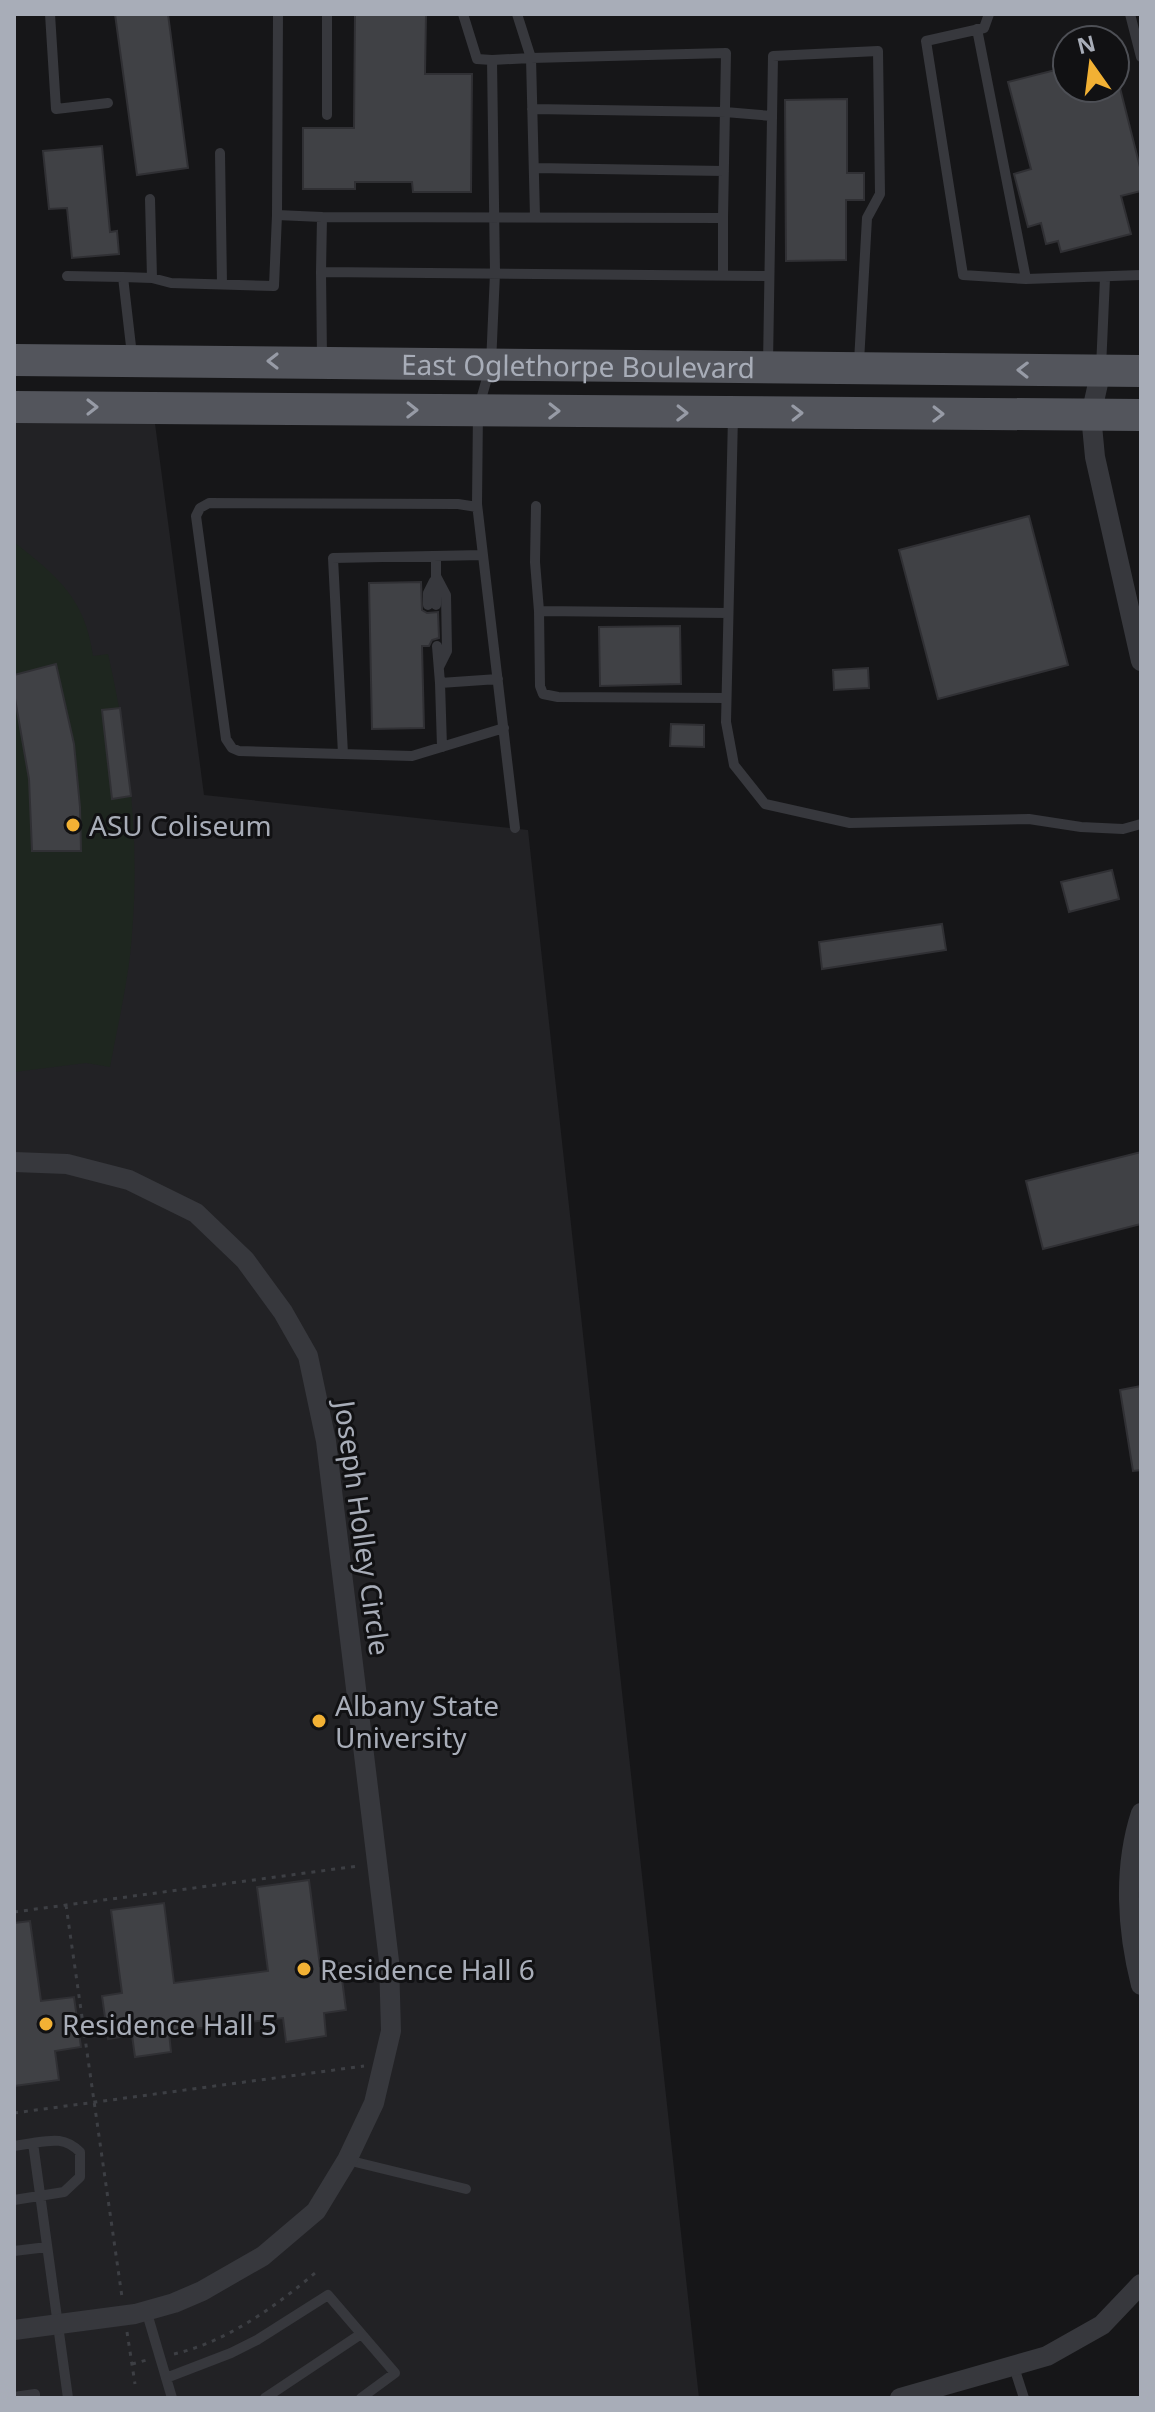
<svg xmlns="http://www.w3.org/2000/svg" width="1155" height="2412" viewBox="0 0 1155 2412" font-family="'Noto Sans',sans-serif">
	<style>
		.built { fill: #222225 }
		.green { fill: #1e261f }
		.building { fill: #404145; stroke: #303034; stroke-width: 2 }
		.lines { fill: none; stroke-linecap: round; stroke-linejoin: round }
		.path { stroke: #3d3f44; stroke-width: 3; stroke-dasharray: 4 6; stroke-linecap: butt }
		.service { stroke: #37383d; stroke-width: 10 }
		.minor { stroke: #37383d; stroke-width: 20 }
		.primary { stroke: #53555c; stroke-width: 32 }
		.oneway { stroke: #979ba6 }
		.poi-dot { fill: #f2b134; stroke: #111113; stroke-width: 3 }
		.labels { text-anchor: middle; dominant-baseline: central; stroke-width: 6; stroke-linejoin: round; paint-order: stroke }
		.street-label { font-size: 28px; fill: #a8adb8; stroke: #111113 }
		.poi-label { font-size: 28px; fill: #a8adb8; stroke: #111113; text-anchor: start }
	</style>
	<rect width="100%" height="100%" fill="#161618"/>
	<path class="built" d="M14,414L154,416L204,795L528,830L699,2398H14Z"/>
	<path class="green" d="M14,542C57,576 85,598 93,656L108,654C129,745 140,840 132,934C129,979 118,1023 110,1067L86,1063L14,1072Z"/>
	<path class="building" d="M115,14H168L188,168L137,175Z
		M355,14H426L425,74H472L471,192H413L412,182H355V189H303V128H354Z
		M1067,67V88H1120L1141,171V191L1121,196L1131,234L1061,252L1058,241L1046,244L1041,223L1028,227L1014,174L1031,169L1008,82Z
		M847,99V173H864V200H846V260L786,261L785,100Z
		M102,146L110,232L117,231L119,254L72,258L67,208L49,209L43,151Z
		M1029,516L1068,665L938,699L899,550Z
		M421,582L422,610L427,613L438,612L439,638L432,640L429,646H422L424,728L372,729L369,583Z
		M680,626L681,684L600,686L599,627Z
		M56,664L74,744L80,807L81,851H32L29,779L14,693V675Z
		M868,668L869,688L834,690L833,670Z
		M120,708L131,796L112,799L102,710Z
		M671,724L704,725V747L670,746Z
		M1112,870L1119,899L1069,912L1061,882Z
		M942,924L946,950L822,969L819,942Z
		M1141,1152V1224L1043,1249L1026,1181Z
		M1141,1386V1470L1133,1471L1120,1390Z
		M309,1880L320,1966L340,1963L346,2010L324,2013L326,2036L286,2042L283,2018L169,2032L171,2052L135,2057L132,2035L108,2039L102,1996L122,1993L111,1910L164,1903L174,1983L268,1971L257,1887Z
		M30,1921L41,2001L74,1997L81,2047L55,2051L59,2080L14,2086V1923Z"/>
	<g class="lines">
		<path class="path" d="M66,1905L122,2297
			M14,1912L358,1866
			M14,2113L364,2066
			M127,2332L135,2384
			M174,2354C226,2342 275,2307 315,2273
			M132,2364L147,2360"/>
		<path class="service" d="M50,14L56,109L108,103
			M278,14L277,215L322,217L321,272
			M463,14L477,59L492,60
			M989,14L984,28L926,41L963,275L1026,279L1141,275
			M1130,14L1141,57
			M977,29L1026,279
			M532,109L725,112L772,116
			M327,115V14
			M220,153L222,284
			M534,168L724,171
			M322,217L723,218V275
			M535,217L531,58L726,53L723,218
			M67,276L123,277
			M152,278L171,283L274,286L277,215
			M132,355L123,277L152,278L150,199
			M322,358L321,272L769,276
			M768,364L773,56L878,51L880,194L867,218L859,362
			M1101,368L1105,278
			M733,416L726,722L734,765L765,804L850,823L1029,819L1081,827L1123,829L1141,824
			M536,506L535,562L539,611L728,613
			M477,507L458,504L209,503L200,508L196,516L226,739L232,748L239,751L412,756L504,728
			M436,556V605
			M436,576L446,595L447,651L439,667
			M428,605V593L434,581
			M539,611L540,686L543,694L558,697L726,698
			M437,646L440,683
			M442,747L440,683L498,679
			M343,754L333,558L483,555
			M515,828L477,504L478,410L491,364L495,273L492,60L531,58L517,14
			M14,2146L33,2143L68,2398
			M347,2160L466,2189
			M14,2200L64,2192L80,2177V2152C65,2137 52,2140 33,2143
			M14,2251L47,2247
			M146,2310L172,2398
			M1013,2364L1024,2398
			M166,2378L231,2353L257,2340L328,2295L395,2373L361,2398
			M14,2397L35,2394V2398
			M265,2398L361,2334"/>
		<path class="minor" d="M1101,370L1091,415L1095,457L1141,661
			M14,1162L67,1164L129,1180L196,1213L245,1260L283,1312L308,1356L326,1441L389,1961L391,2031L374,2103L347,2160L316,2211L263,2256L202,2291L174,2303L135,2314L14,2330
			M1141,1813C1123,1868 1127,1930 1141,1985
			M900,2398L1047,2356L1102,2325L1141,2284"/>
		<g class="primary">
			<path id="s1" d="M14,360L1141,371"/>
			<path d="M14,407L1141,415"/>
		</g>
	</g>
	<defs><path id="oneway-chevron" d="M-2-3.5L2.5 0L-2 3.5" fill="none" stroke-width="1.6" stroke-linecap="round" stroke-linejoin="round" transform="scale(2)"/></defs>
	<g class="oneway">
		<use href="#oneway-chevron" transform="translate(273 361) rotate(-180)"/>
		<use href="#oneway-chevron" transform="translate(1023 370) rotate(-179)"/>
		<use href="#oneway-chevron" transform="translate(92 407)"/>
		<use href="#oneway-chevron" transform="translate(412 410) rotate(1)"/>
		<use href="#oneway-chevron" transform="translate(554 411) rotate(1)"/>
		<use href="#oneway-chevron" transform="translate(682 413) rotate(1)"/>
		<use href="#oneway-chevron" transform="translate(797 413) rotate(-1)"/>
		<use href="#oneway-chevron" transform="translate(938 414) rotate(1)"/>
	</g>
	<g class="poi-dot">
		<circle cx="73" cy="825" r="8"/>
		<circle cx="319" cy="1721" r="8"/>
		<circle cx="304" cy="1969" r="8"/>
		<circle cx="46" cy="2024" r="8"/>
	</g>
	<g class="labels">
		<g class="street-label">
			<text stroke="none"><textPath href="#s1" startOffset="564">East Oglethorpe Boulevard</textPath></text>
			<text transform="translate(363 1528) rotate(82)">Joseph Holley Circle</text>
		</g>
		<g class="poi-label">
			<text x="89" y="825">ASU Coliseum</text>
			<text x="335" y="1705">Albany State<tspan x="335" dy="32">University</tspan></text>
			<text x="320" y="1969">Residence Hall 6</text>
			<text x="62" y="2024">Residence Hall 5</text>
		</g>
	</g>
	<rect width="1155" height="2412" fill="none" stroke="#a8adb8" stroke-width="32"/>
	<g transform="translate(1091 64) rotate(346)"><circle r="38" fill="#111113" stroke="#4d4f55" stroke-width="2"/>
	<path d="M0-6L14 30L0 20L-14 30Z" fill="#f2b134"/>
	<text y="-12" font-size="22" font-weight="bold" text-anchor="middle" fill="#a8adb8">N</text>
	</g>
</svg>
